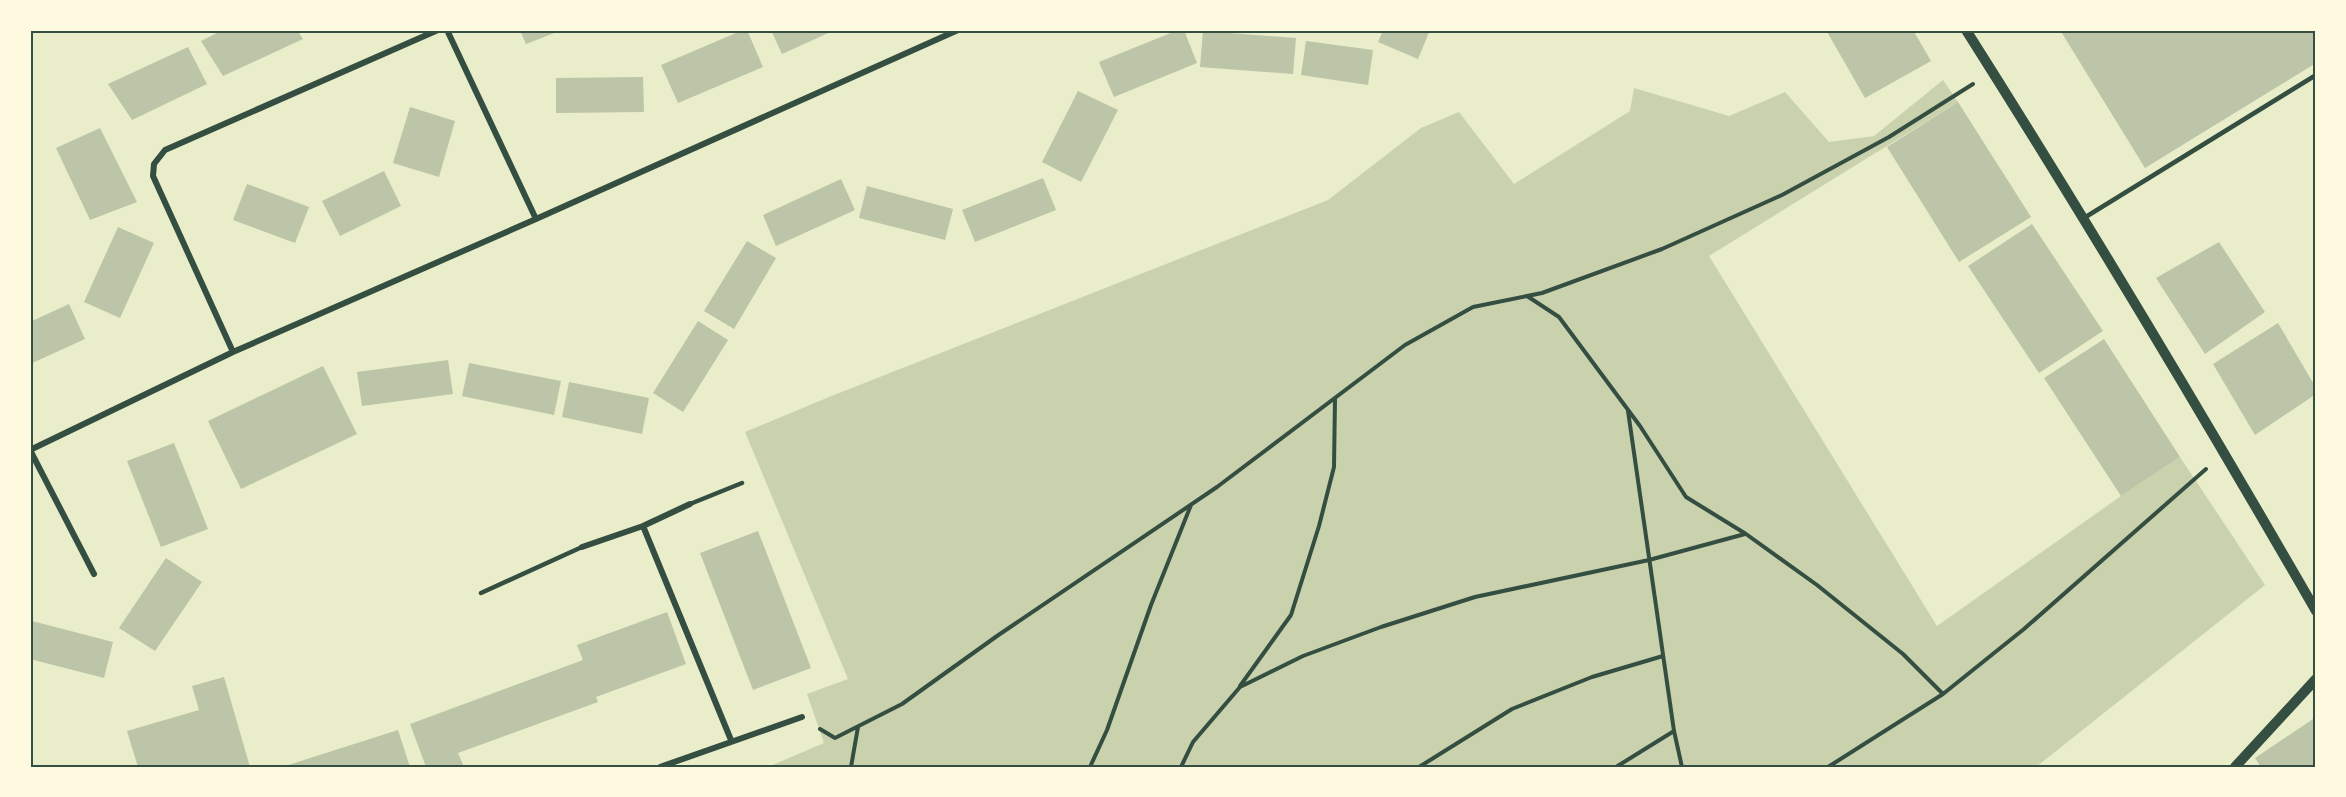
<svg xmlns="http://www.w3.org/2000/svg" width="2346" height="797" viewBox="0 0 2346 797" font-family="'Fira Sans',sans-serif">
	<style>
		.green { fill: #cad2ad }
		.building { fill: #bcc5a7 }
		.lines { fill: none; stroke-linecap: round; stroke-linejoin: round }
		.path { stroke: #344e41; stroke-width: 4 }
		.service { stroke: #344e41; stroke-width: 4.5 }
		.minor { stroke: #344e41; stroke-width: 6 }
		.tertiary { stroke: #344e41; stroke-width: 10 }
		.neatline { fill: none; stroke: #344e41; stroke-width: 2 }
	</style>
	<rect width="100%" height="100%" fill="#e9edc9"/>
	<path class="green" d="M1943,80L1958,102L1709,256L1937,626L2121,496L2180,457L2265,585L2036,767H768L824,743L807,694L848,679L745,432L829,397L1328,200L1421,128L1459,112L1514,184L1630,111L1634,88L1729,116L1785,92L1829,142L1874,136Z"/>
	<path class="building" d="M223,30H297L303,39L223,76L201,41Z
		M520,30H562L526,44Z
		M743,30H747L763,67L678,103L661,65Z
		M771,30H835L782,54Z
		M1178,30H1184L1197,63L1114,97L1099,62Z
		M1383,30H1430L1418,59L1378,42Z
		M1826,30H1913L1931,61L1865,98Z
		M2060,30H2316V63L2145,168Z
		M1203,31L1296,38L1293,74L1200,67Z
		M1306,41L1373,50L1368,85L1301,75Z
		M188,47L207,84L132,120L108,84Z
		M643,77L644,112L556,113V78Z
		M1078,91L1118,110L1081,182L1042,162Z
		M1958,102L2031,217L1959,262L1887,147Z
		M410,107L455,121L439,177L393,163Z
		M100,128L137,202L90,220L56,148Z
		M384,171L401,206L340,236L322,201Z
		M1043,178L1056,210L975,242L962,210Z
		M841,179L855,210L776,246L763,215Z
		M247,184L309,207L295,243L233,220Z
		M867,186L953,209L945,240L859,218Z
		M2032,224L2103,331L2039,373L1968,266Z
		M118,227L154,243L120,318L84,302Z
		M747,241L776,258L734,329L704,311Z
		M2219,242L2265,312L2205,354L2156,278Z
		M69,304L85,339L30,364V322Z
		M698,321L728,340L683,412L653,393Z
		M2278,323L2316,388V394L2255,435L2213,364Z
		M2104,339L2180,457L2121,496L2044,378Z
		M448,360L453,394L362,406L357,372Z
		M469,363L561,381L554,415L462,396Z
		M323,366L357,434L241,489L208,421Z
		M569,382L649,398L642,434L562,417Z
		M174,443L208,529L161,547L127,461Z
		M758,531L811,668L753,690L700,553Z
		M166,558L202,582L155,651L119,628Z
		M667,612L686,664L596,697L598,702L458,753L464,767H426L410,724L583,660L577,645Z
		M32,621L113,642L104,678L30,659V629Z
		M224,677L250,767H138L127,731L199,710L192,686Z
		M2316,717V767H2261L2255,758Z
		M398,730L410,767H282Z"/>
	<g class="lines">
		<path class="path" d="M1527,296L1559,317L1640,426L1686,497L1746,534L1817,585L1903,654L1943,694L2024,629L2206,469
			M1628,411L1674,731
			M1240,686L1291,615L1319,526L1334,467L1335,399
			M820,729L835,738L902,704L997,636L1217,487L1405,345L1473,307L1542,293L1662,249L1782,195L1889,137L1973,84
			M851,767L858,727
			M1090,767L1107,730L1151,605L1191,505
			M1181,767L1193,742L1240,687L1303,656L1381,627L1475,597L1649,560L1745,534
			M1419,767L1512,709L1592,677L1663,656
			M1616,767L1674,731L1682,767
			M1828,767L1943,694"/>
		<path class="service" d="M2084,218L2316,75
			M690,504L742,483
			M481,593L582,547"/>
		<path class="minor" d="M447,30L536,219
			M233,352L153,176L154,164L165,150L438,30
			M30,450L233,352L536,219L958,30
			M30,450L94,574
			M643,526L731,740
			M582,547L643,526L690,504
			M660,767L802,717"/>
		<path class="tertiary" d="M1966,30C2087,221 2203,415 2316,611
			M2235,767L2316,679"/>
	</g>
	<rect width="2346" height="797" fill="none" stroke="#fefae0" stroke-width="63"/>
	<rect x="32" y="32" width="2282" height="734" class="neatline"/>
</svg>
